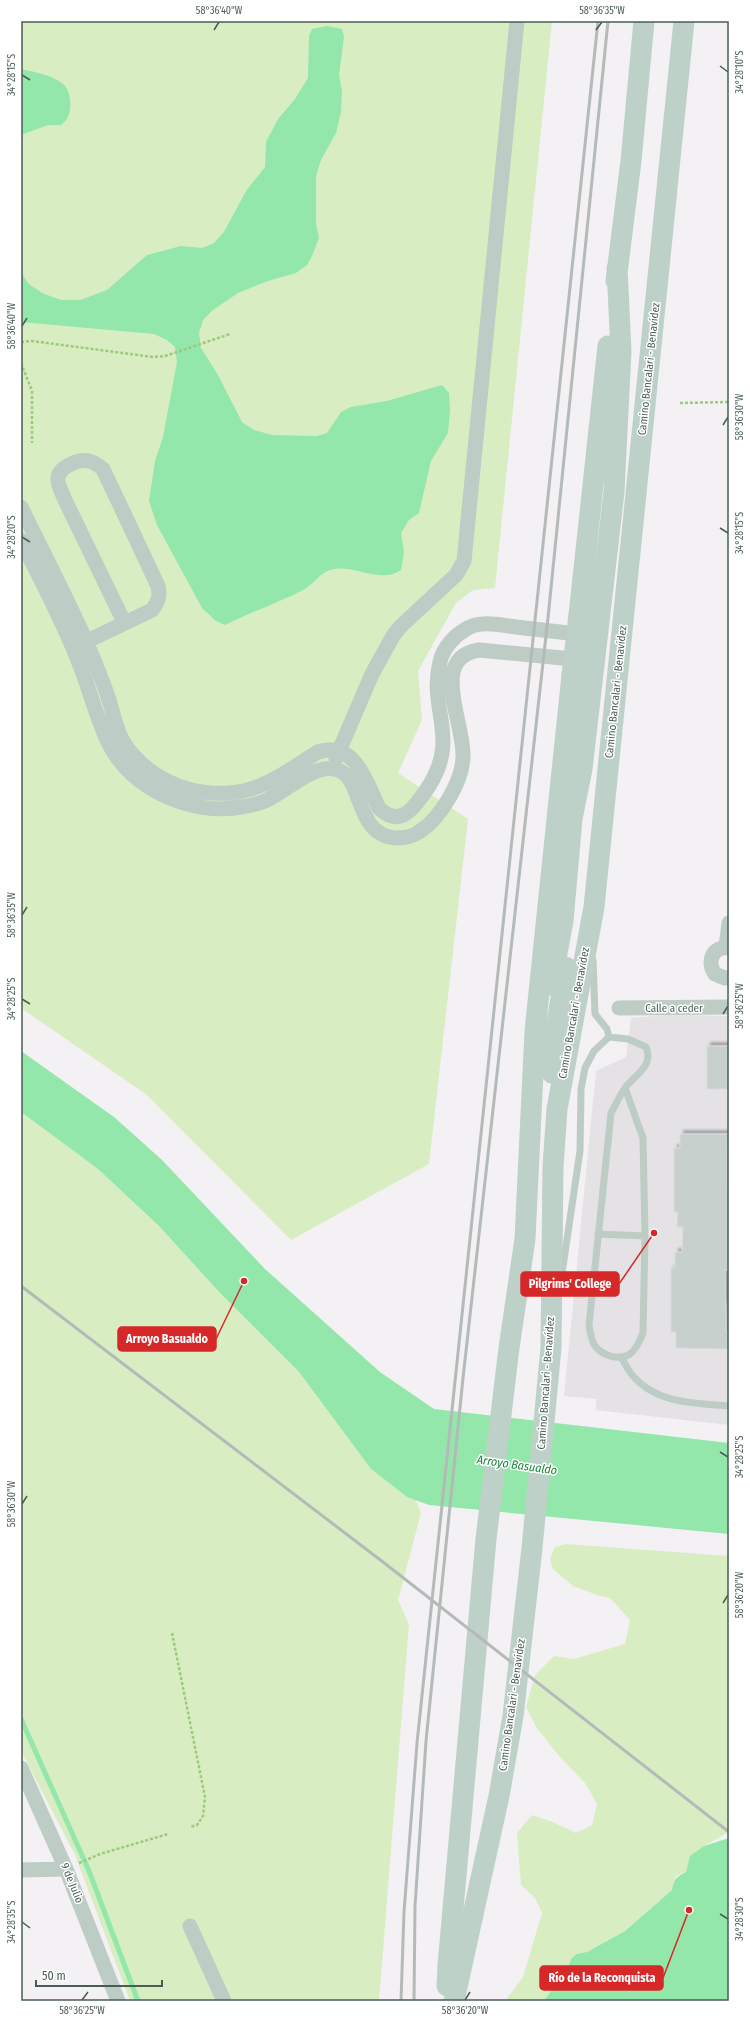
<svg xmlns="http://www.w3.org/2000/svg" width="750" height="2022" viewBox="0 0 750 2022" font-family="'Fira Sans Condensed',sans-serif">
	<style>
		.education { fill: #e4e2e4 }
		.green { fill: #d9edc3 }
		.water { fill: #93e7ab }
		.lines { fill: none; stroke-linecap: round; stroke-linejoin: round }
		.stream { stroke: #93e7ab; stroke-width: 5 }
		.building { fill: #c8d0cd; stroke: #d5dbda; filter: url(#shadow) }
		.path { stroke: #9cc97d; stroke-width: 2.5; stroke-dasharray: 3 2; stroke-linecap: butt }
		.service { stroke: #bdccc5; stroke-width: 7 }
		.minor { stroke: #bdccc5; stroke-width: 15 }
		.secondary { stroke: #bed1c9; stroke-width: 21 }
		.rail { stroke: #b3bab8; stroke-width: 3 }
		.secondary-bridge { stroke: #bed1c9; stroke-width: 21 }
		.ticks { fill: none; stroke: #4a5d54; stroke-width: 1.5 }
		.labels { text-anchor: middle; dominant-baseline: central; stroke-width: 3; stroke-linejoin: round; paint-order: stroke }
		.street-label { font-size: 11px; fill: #4a5d54; stroke: #fff }
		.water-label { font-size: 12px; font-style: italic; fill: #158736; stroke: #fff }
		.leader { fill: none; stroke: #d62828; stroke-width: 1.5 }
		.callout-dot { fill: #d62828; stroke: #fff; stroke-width: 1.5 }
		.callout { fill: #d62828; stroke: #d62828; stroke-width: 1.5 }
		.callout-label { font-size: 12px; text-anchor: middle; font-weight: bold; fill: #fff }
		.neatline { fill: none; stroke: #4a5d54; stroke-width: 1.5 }
		.ticks-label { font-size: 10px; text-anchor: middle; fill: #4a5d54 }
	</style>
	<defs>
		<filter id="shadow"><feDropShadow dx="3.5" dy="-3.5" stdDeviation="1" flood-color="#0004"/></filter>
	</defs>
	<rect width="100%" height="100%" fill="#f3f1f3"/>
	<path class="education" d="M666,1015L729,1016V1425L596,1410V1399L564,1396L596,1071L626,1057L631,1018Z"/>
	<path class="green" d="M21,21H552L495,588L473,590L456,603L418,671L422,720L398,773L468,819L429,1164L291,1240L147,1095L21,1008Z
		M21,1112L98,1169L159,1226L220,1293L299,1372L371,1469L407,1497L416,1500L421,1513L398,1600L409,1624L379,2001H130L75,1855L21,1751Z
		M566,1544L729,1556V1832L704,1846L686,1872L676,1876L672,1890L625,1931L587,1952L576,1954L571,1959L564,1981L553,1988L544,2001H505L523,1977L542,1913L535,1898L521,1885L517,1833L532,1815L550,1821L576,1833L592,1825L597,1804L585,1783L559,1756L536,1727L526,1707L535,1675L554,1656L574,1659L625,1644L630,1620L610,1598L597,1595L573,1586L553,1569L550,1559L555,1547Z"/>
	<path class="water" d="M327,26L342,29L344,37L339,75L342,91L341,112L336,133L321,160L316,176V224L319,238L312,256L307,265L296,273L268,281L238,293L213,310L203,320L199,333L201,348L218,375L242,422L254,430L272,435L317,436L327,433L341,412L351,407L387,401L442,385L449,393L450,410L448,433L431,461L419,513L409,520L401,533L404,552L401,570C380,585 353,563 330,570C320,573 313,585 303,590C278,603 251,612 225,625L216,621L202,608L157,525L149,501L155,461L163,437L177,362L175,347L167,340L154,334L21,322V273L29,284L42,293L61,300H80L107,290L147,255L181,246L202,248L214,243L224,232L246,191L265,167L266,142L278,119L295,99L308,78L309,36L312,29Z
		M21,69C34,72 53,75 63,84C71,90 72,109 68,117C67,120 63,123 61,125H48L21,135Z
		M21,1051L114,1117L162,1160L265,1269L380,1372L434,1409L729,1443V1534L429,1505L407,1497L371,1469L299,1372L220,1293L159,1226L98,1169L21,1112Z
		M729,1838V2001H544L553,1988L563,1981L571,1959L576,1954L587,1952L625,1931L672,1890C674,1879 676,1877 686,1872L690,1856L704,1846Z"/>
	<g class="lines">
		<path class="stream" d="M21,1719L89,1871L138,2001"/>
	</g>
	<path class="building" d="M707,1046H729V1089H707Z
		M680,1134H729V1150H727V1188H729V1270H725L726,1332H729V1349L676,1348V1332H671V1268H675V1252H682L683,1227H677L678,1212H674V1148H680Z"/>
	<g class="lines">
		<path class="path" d="M21,342L32,341L153,357L165,356L230,334
			M21,363L32,391V443
			M680,403L729,402
			M172,1633L205,1797L203,1816L197,1825L190,1827
			M79,1863L100,1854L168,1834"/>
		<path class="service" d="M593,960L595,1014L607,1029L609,1037
			M609,1037L628,1039L646,1047C654,1067 635,1074 625,1088C619,1096 616,1105 611,1113L589,1325C590,1332 591,1340 595,1346C603,1356 619,1361 630,1354C637,1349 640,1340 643,1333L645,1236L643,1138L625,1088
			M598,1234L645,1236
			M561,1280L580,1151L581,1089L585,1068L594,1051L609,1037
			M621,1357C625,1363 628,1371 633,1376C657,1404 696,1403 729,1406"/>
		<path class="minor" d="M21,507C43,552 66,596 86,641C94,660 103,681 109,700C114,715 116,730 124,743C153,788 216,806 264,784C283,776 301,762 318,752C355,740 366,782 379,808C388,817 398,820 408,812C417,805 423,795 429,786C460,737 428,709 440,662C443,648 454,636 466,629C471,626 477,624 483,624C494,623 506,626 516,627C539,630 563,632 586,635
			M21,540C41,581 63,621 79,663C90,689 96,718 109,744C131,789 192,816 241,807C249,806 257,804 265,801C286,792 316,761 338,770C364,779 354,835 396,838C404,838 412,837 419,832C440,819 463,781 463,756C464,722 429,658 479,650L583,660
			M77,646L152,610C159,601 160,596 158,586L103,469C99,466 94,462 89,461C79,459 57,467 58,480C58,486 62,492 64,498L124,622
			M336,758L372,674L393,636L401,626L456,575L464,561L517,21
			M726,947L729,923
			M729,948C713,945 706,962 715,974L725,978H729
			M619,1008L729,1007
			M21,1768L66,1869L118,2001
			M21,1870L66,1869
			M190,1926L224,2001"/>
		<path class="secondary" d="M616,281L631,161L644,21
			M579,615L608,346
			M551,985L563,921L572,819L582,769L614,492L621,351L617,268
			M552,1073L554,1041L566,967
			M447,1986L448,1965L486,1539L509,1348L525,1239L535,1031L572,675
			M454,2001L499,1796L513,1716L532,1548L551,1348L553,1166L557,1109L594,907L684,21"/>
		<path class="rail" d="M21,1286L383,1562L729,1832
			M401,2001L404,1912L417,1743L598,21
			M414,2001L415,1906L426,1741L463,1378L548,618L608,21"/>
		<path class="secondary-bridge" d="M572,675L579,615"/>
	</g>
	<path class="ticks" d="M214,30L219,22M596,30L602,22M720,66L728,72M22,75L30,80M22,326L27,318M723,425L728,417M720,528L728,533M22,537L30,542M22,915L27,907M22,999L30,1004M723,1014L728,1006M720,1452L728,1457M22,1504L27,1496M723,1603L728,1595M720,1914L728,1919M22,1922L30,1928M82,2000L88,1992M465,2000L470,1992"/>
	<g class="labels">
		<g class="street-label">
			<text transform="translate(649 369) rotate(-84)">Camino Bancalari - Benavídez</text>
			<text transform="translate(616 692) rotate(-84)">Camino Bancalari - Benavídez</text>
			<text x="674" y="1008">Calle a ceder</text>
			<text transform="translate(574 1013) rotate(-80)">Camino Bancalari - Benavídez</text>
			<text transform="translate(546 1383) rotate(-86)">Camino Bancalari - Benavídez</text>
			<text transform="translate(512 1705) rotate(-82)">Camino Bancalari - Benavídez</text>
			<text transform="translate(72 1883) rotate(68)">9 de Julio</text>
		</g>
		<g class="water-label">
			<text transform="translate(517 1465) rotate(8)">Arroyo Basualdo</text>
		</g>
	</g>
	<path class="leader" d="M654 1233L619 1284M244 1281L216 1339M689 1910L663 1978"/>
	<g class="callout-dot">
		<circle cx="654" cy="1233" r="4"/>
		<circle cx="244" cy="1281" r="4"/>
		<circle cx="689" cy="1910" r="4"/>
	</g>
	<g class="callout">
		<rect x="521" y="1272" width="98" height="24" rx="4"/>
		<rect x="118" y="1327" width="98" height="24" rx="4"/>
		<rect x="540" y="1966" width="123" height="24" rx="4"/>
	</g>
	<g class="callout-label">
		<text x="570" y="1288">Pilgrims' College</text>
		<text x="167" y="1343">Arroyo Basualdo</text>
		<text x="602" y="1982">Río de la Reconquista</text>
	</g>
	<rect width="750" height="2022" fill="none" stroke="#ffffff" stroke-width="44"/>
	<path d="M36 1980v6h126v-6" fill="none" stroke="#4a5d54" stroke-width="2"/>
	<text x="42" y="1980" font-size="12" fill="#4a5d54" stroke="#ffffff" stroke-width="3" paint-order="stroke">50 m</text>
	<rect x="22" y="22" width="706" height="1978" class="neatline"/>
	<g class="ticks-label">
		<text x="219" y="14">58°36'40"W</text>
		<text x="602" y="14">58°36'35"W</text>
		<text transform="translate(739 72) rotate(-90)" y="4">34°28'10"S</text>
		<text transform="translate(11 75) rotate(-90)" y="4">34°28'15"S</text>
		<text transform="translate(11 326) rotate(-90)" y="4">58°36'40"W</text>
		<text transform="translate(739 417) rotate(-90)" y="4">58°36'30"W</text>
		<text transform="translate(739 533) rotate(-90)" y="4">34°28'15"S</text>
		<text transform="translate(11 537) rotate(-90)" y="4">34°28'20"S</text>
		<text transform="translate(11 915) rotate(-90)" y="4">58°36'35"W</text>
		<text transform="translate(11 999) rotate(-90)" y="4">34°28'25"S</text>
		<text transform="translate(739 1006) rotate(-90)" y="4">58°36'25"W</text>
		<text transform="translate(739 1457) rotate(-90)" y="4">34°28'25"S</text>
		<text transform="translate(11 1504) rotate(-90)" y="4">58°36'30"W</text>
		<text transform="translate(739 1595) rotate(-90)" y="4">58°36'20"W</text>
		<text transform="translate(739 1919) rotate(-90)" y="4">34°28'30"S</text>
		<text transform="translate(11 1922) rotate(-90)" y="4">34°28'35"S</text>
		<text x="82" y="2014">58°36'25"W</text>
		<text x="465" y="2014">58°36'20"W</text>
	</g>
</svg>
